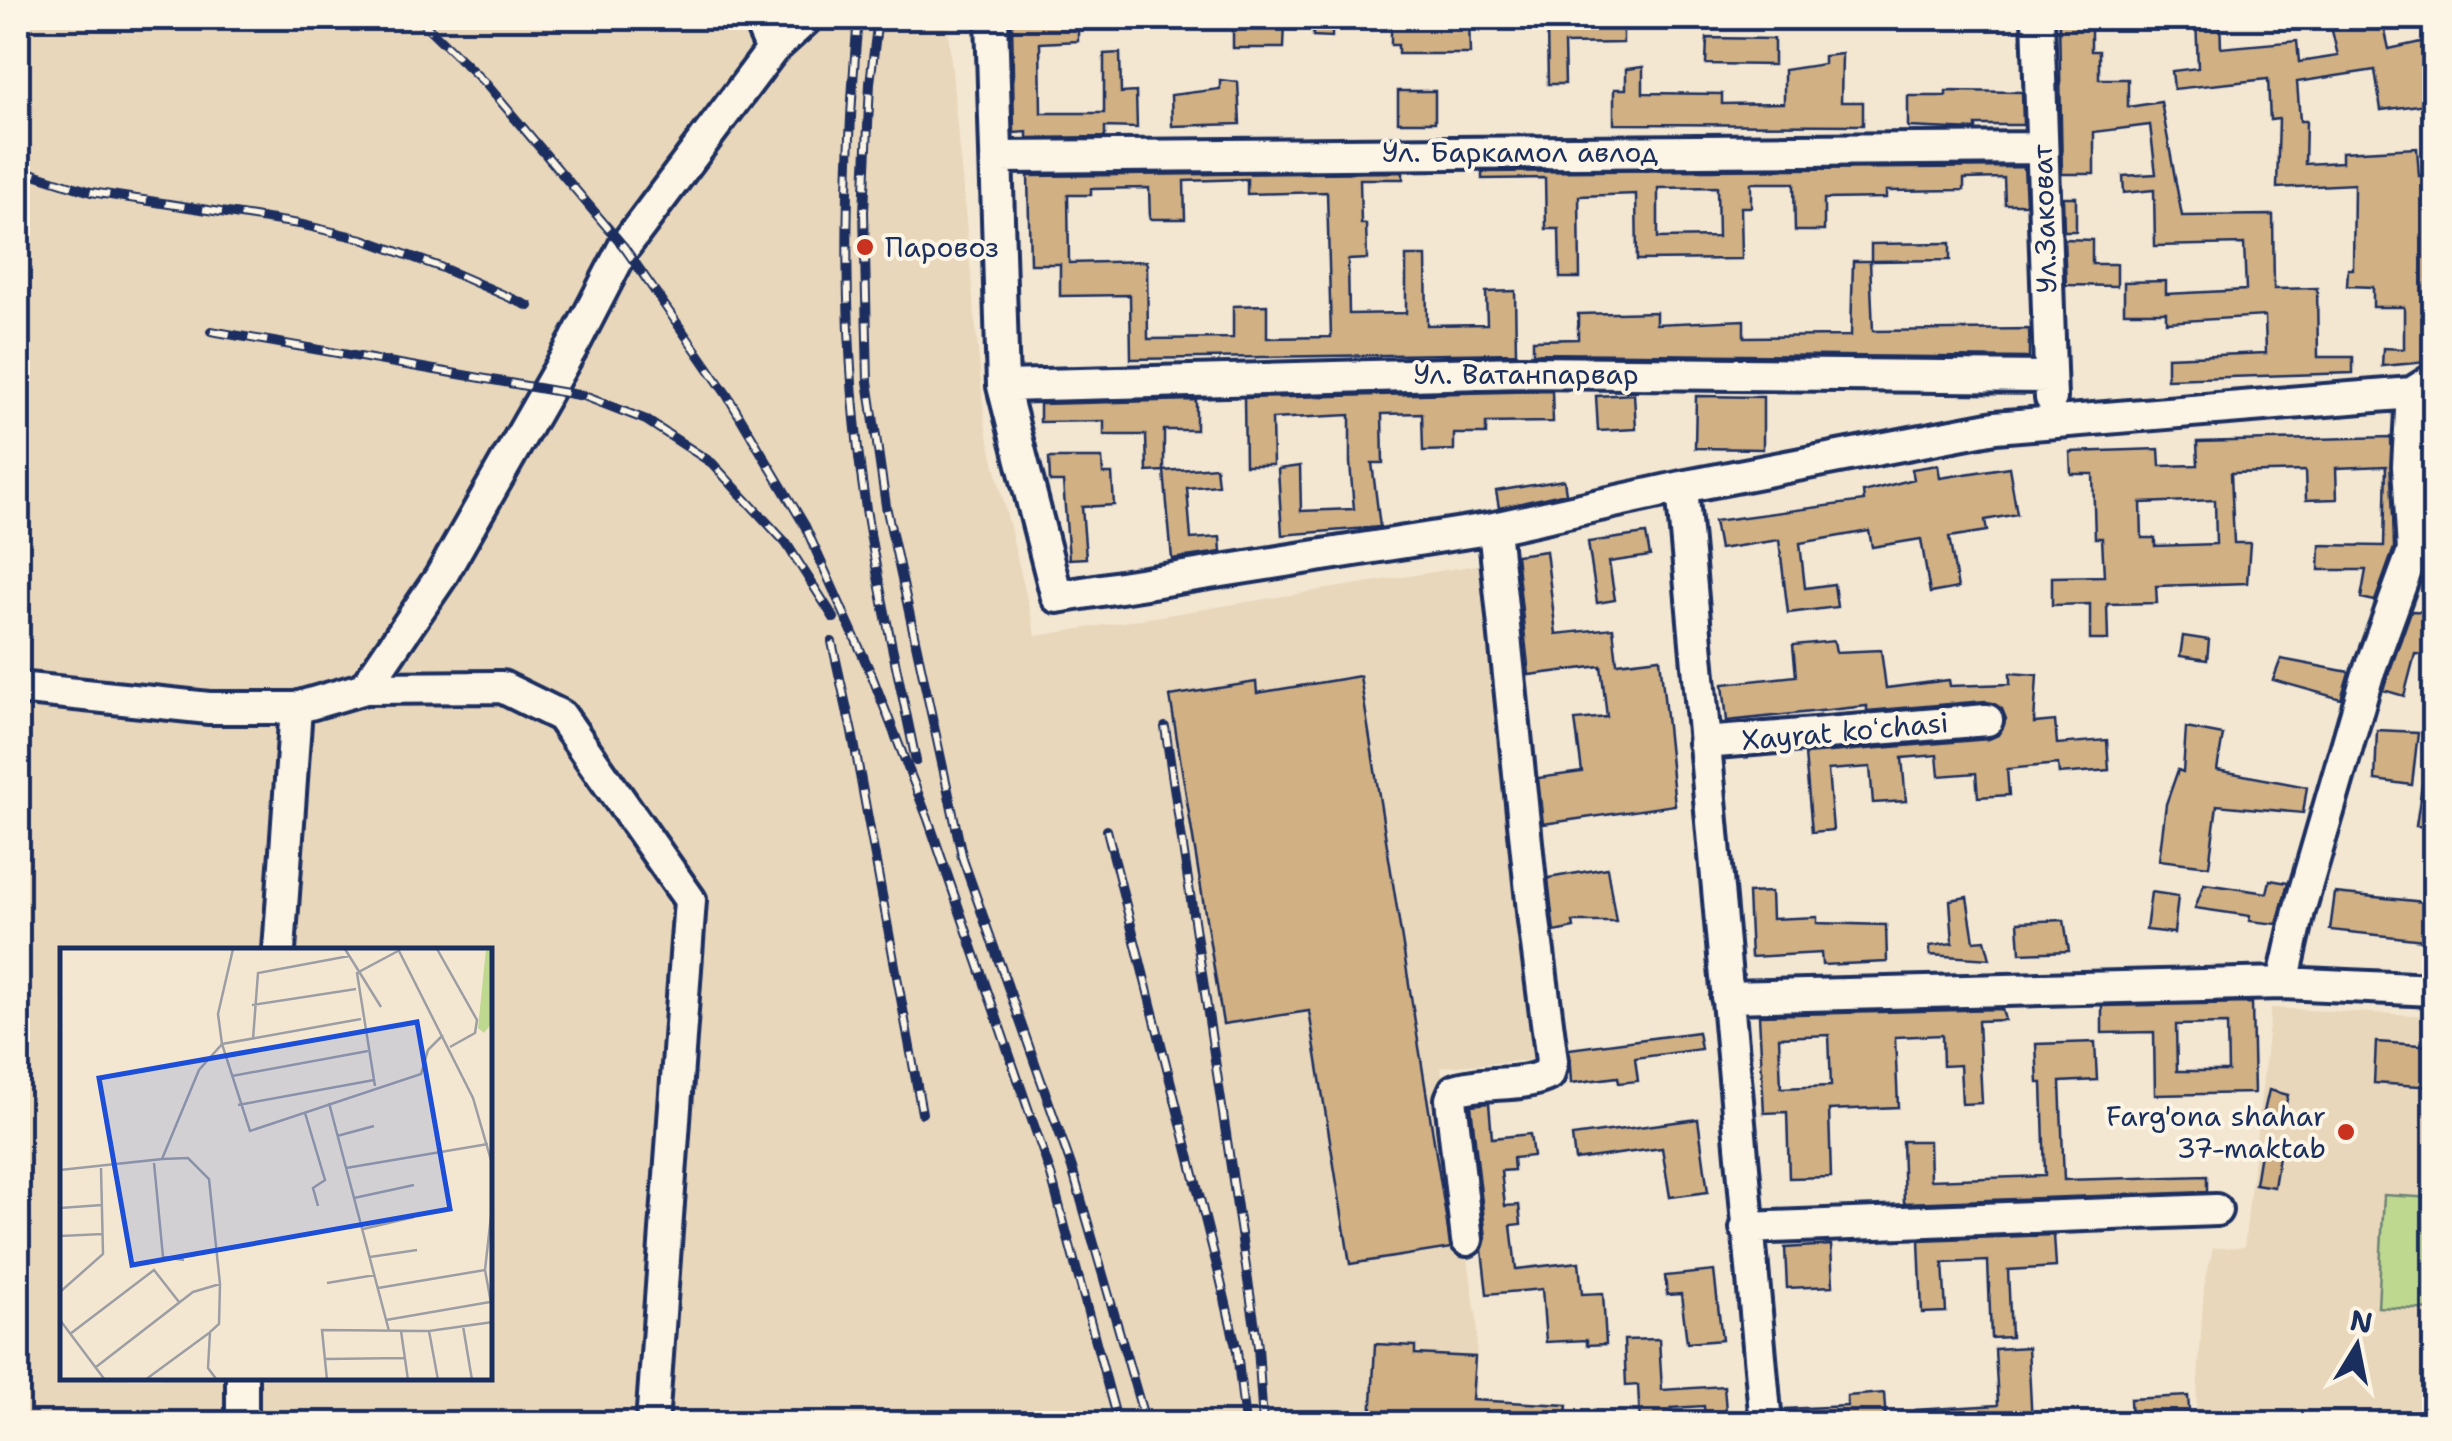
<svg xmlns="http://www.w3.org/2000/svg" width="2452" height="1441" viewBox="0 0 2452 1441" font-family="'Shantell Sans',sans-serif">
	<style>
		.built { fill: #e9d7bb; fill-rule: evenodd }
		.green { fill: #bfd88f; stroke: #6d8476; stroke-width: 2.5 }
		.building { fill: #d1b184; stroke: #1b2f5e; stroke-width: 2.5; fill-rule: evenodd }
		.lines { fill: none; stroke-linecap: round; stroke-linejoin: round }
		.minor-casing { stroke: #1b2f5e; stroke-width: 38 }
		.minor { stroke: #fcf5e5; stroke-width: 30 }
		.rail-casing { stroke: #1b2f5e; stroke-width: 10 }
		.rail { stroke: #fcf5e5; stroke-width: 6; stroke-dasharray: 19; stroke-linecap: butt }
		.poi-dot { fill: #c8321e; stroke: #fcf5e5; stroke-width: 4 }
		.labels { text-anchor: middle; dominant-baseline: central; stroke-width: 8; stroke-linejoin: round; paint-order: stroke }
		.street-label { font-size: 28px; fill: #1b2f5e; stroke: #fcf5e5 }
		.poi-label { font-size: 28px; fill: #1b2f5e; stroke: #fcf5e5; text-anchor: start }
		.inset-road { fill: none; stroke: #9d9da4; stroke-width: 2.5 }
		.view { fill: #1d4ed8; fill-opacity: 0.15; stroke: #1d4ed8; stroke-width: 5 }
		.inset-edge { fill: none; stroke: #1b2f5e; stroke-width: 5 }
	</style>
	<rect width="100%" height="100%" fill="#f3e7d2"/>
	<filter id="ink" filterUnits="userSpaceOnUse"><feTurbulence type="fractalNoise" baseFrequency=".01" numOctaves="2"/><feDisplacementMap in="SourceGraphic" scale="20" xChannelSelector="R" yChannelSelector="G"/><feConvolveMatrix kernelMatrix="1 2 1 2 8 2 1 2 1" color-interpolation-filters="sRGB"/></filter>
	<g filter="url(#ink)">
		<path class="built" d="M18,18H947L985,424L1036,636L1483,564L1536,1060L1441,1067L1477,1321L1475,1423H18ZM62,951H490V1378H62Z
			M2271,1008L2434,1016V1423L2195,1424L2204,1287L2213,1248L2244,1247Z"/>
		<path class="green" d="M2384,1195L2434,1198V1310L2378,1307Z"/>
		<path class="building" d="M1012,18H1078V41L1040,43L1041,113H1104V54L1120,53L1121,93L1136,92L1137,128L1105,127V137L1027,138V132L1014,133Z
			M1313,18H1332V37L1313,36Z
			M1391,18H1469L1470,54H1398V45H1391Z
			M2059,18H2091V51H2099V79H2128V107L2161,102L2182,216L2273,215L2274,289L2317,288L2318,357H2353V373L2167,379V357L2266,353L2265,316L2166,322V312H2124V282L2166,281V294L2246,290L2244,244L2155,246L2154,190L2124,193L2123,176L2156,174L2150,125L2094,132V174H2062Z
			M2196,18H2220L2221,48L2297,41L2299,62L2338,56L2329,18H2382L2389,49L2434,39V103L2381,110L2375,70L2297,82L2300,121H2306L2305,164L2342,162V152L2417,148L2419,176L2434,173V245L2426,362L2382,366L2383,348L2404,349V307H2373V287L2347,286L2348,269H2353L2354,184L2277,188L2279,119L2270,120L2268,79L2174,89L2172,71L2198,68Z
			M1233,21L1285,22L1284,48H1233Z
			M1623,26V43L1564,44L1565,84H1548L1547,27Z
			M1707,38L1774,39V65L1706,64Z
			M1842,54L1841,102H1863V125L1614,124V89H1626V69L1643,67V93L1722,94V104L1784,103V70L1824,64V56Z
			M1220,80L1238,82L1240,124L1172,126L1171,95L1220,89Z
			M1398,91H1435V122H1398Z
			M1946,91L2022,92L2023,125H1976V130L1908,127V96H1946Z
			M2024,167L2026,204H2005L2004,178L1964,179V190L1886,191V198L1824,199V231H1795L1794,183H1751V207H1741L1742,259L1637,260L1636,194L1579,196L1580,278H1560L1559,229H1546L1545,178L1482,179V172ZM1717,187L1718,237L1658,238V188Z
			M1403,172V179H1360L1361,224H1366L1367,259L1348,260L1349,314L1406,313V256H1426L1427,325L1487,324L1486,292L1515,291L1516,353L1131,359L1130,295L1060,296V264H1030L1028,176ZM1247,179V194L1327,192L1331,337L1267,338V305L1233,306V338L1148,339L1147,261L1069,263L1068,195H1091V189L1149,188L1150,219H1185L1184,181Z
			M2063,197H2076V231H2064Z
			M2064,239L2092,240V264H2117V286L2066,285Z
			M1950,243V260L1871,261V244Z
			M1853,261H1870L1873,331L2029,329V358L1533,353V340L1578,339V314L1656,312V324L1744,320V337L1851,336Z
			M1552,391L1553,422L1486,423V434H1454V450L1423,451L1422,413L1382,414L1383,463H1372L1380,527L1282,535L1278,469L1300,466L1301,511L1354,509L1350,463V415L1272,419L1273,465H1245L1244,398Z
			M1634,394L1636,429L1598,431L1596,396Z
			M1696,396L1763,397V449L1695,448Z
			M1196,400V430H1164V471L1147,472L1146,435H1104V421L1040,422V404Z
			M2434,422V580L2423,578L2432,551L2427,466L2429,433Z
			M2391,437L2394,548L2375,601L2361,598L2366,570H2319L2320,545L2384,546L2386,466L2336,468L2337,499L2306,500L2305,471L2231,473L2234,543H2250L2247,583L2156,586L2157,603L2107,604L2108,640H2090V604L2052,605V577L2104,576L2102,538H2095L2093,474H2071L2070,452L2159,449L2160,466L2198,465L2197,442ZM2215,500L2216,544L2155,546V538H2142L2141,503Z
			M1049,458H1102L1103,474H1112L1114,505L1082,507L1086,558L1069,559L1063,482H1050Z
			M1938,465L1940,478L2009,467L2017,514L1985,520L1987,531L1949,537L1958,588L1930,593L1921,539L1872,547L1869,531L1800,543L1805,588L1834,584L1837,607L1788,613L1779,540L1719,549L1714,521L1864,501L1863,492L1914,479L1912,469Z
			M1216,467L1218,485L1187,488L1191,539L1220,537L1221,552L1172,559L1164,471Z
			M1564,480L1566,493L1499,508L1496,491Z
			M1646,534L1650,556L1609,562L1615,600L1597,603L1588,542Z
			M1546,551L1556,634L1613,628L1617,663L1660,658L1675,805L1543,824L1538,778L1582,772L1575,720L1607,717L1601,666L1529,675L1516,555Z
			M2411,611L2434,612V655L2415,654L2404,696L2383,690Z
			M2183,636L2209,640L2207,660L2180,656Z
			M1834,641L1836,652L1881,650L1886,688L1949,680L1950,686L2010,684V673L2037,675L2034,723L2055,721L2057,744L2107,740L2109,770L2059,774L2058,764L2007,769L2009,795L1978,797L1976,773L1939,776L1937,755L1902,758L1906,801L1873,803L1870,767L1828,770L1833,830L1812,832L1805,754L1989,739L1998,735L2006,719L2002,709L1985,701L1867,711V706L1727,721L1723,684L1796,676L1793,645Z
			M2281,659L2349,672L2341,699L2273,680Z
			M1360,676L1451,1248L1350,1264L1309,1011L1223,1024L1170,696L1256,682L1257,693Z
			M2186,728L2223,735L2217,770L2307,787L2303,813L2217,805L2209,866L2159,860L2166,804L2178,770L2183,772Z
			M2377,730L2418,732L2412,785L2375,780Z
			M2424,771L2434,772V827L2416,826Z
			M1607,868L1616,922H1573L1574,928L1554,932L1548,878Z
			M2270,880L2288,883L2277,924L2249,921L2250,916L2195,908L2204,884L2267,893Z
			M1771,892L1772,919L1817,917V923L1886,925L1887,962L1822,965L1821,953L1751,957L1748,893Z
			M2151,892L2178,896L2174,933L2146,930Z
			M2335,893L2434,903V941L2330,930Z
			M1967,897L1974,941L1985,940L1990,959L1930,955V946L1953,943L1950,900Z
			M2064,920L2069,951L2020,953L2018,922Z
			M2252,1003L2254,1093L2155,1095L2154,1032L2102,1033V1006ZM2227,1024L2228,1071H2177L2176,1025Z
			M2002,1009L2005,1020L1978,1021L1982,1103L1962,1104L1960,1065L1943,1066L1942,1035L1895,1037L1898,1107L1829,1110L1831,1177L1789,1178L1787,1112L1764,1113L1759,1015ZM1829,1035L1831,1086L1781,1088L1779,1037Z
			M1698,1032L1701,1049L1635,1058L1638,1081L1619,1083L1618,1077L1571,1083L1569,1049Z
			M2095,1042L2097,1080L2060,1082L2064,1180L2207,1176V1192L1904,1203L1902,1141H1929L1930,1180L2045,1176L2042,1083H2038L2036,1044Z
			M2376,1042L2434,1046V1087L2374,1083Z
			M2269,1090L2288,1095L2282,1121L2263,1116Z
			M1489,1103L1492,1138L1530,1134L1533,1156L1513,1158L1514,1170L1501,1171L1505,1206L1519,1205L1521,1224L1511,1225L1516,1269L1579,1262L1582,1294L1603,1293L1606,1344L1587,1345V1340L1546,1342L1542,1289L1487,1294L1482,1250L1486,1238L1471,1105Z
			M1698,1119L1708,1192L1670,1197L1662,1148L1575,1160L1572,1136Z
			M2260,1153L2279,1156L2274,1187L2255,1184Z
			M2054,1235L2056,1267L2008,1270L2011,1337L1991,1338L1988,1261L1943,1263L1946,1312L1922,1313L1919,1240Z
			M1831,1245L1833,1286L1787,1288L1785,1248Z
			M1714,1271L1722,1340L1687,1343L1681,1294L1667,1295L1665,1276Z
			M1659,1339L1662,1390L1724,1386L1727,1424H1705L1704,1406L1671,1408L1672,1424H1640L1638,1385L1626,1386L1624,1340Z
			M1375,1344L1415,1346V1354L1475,1357L1472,1400L1567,1405L1566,1424H1371Z
			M2028,1347L2032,1424H1916L1915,1410L1998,1405L1995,1349Z
			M1884,1393L1886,1424H1786V1409L1847,1406V1396Z
			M2188,1396L2190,1424H2131L2130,1399Z"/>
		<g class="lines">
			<defs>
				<path id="minor" d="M758,18L772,50
					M992,18L1003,386L1057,597L1494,528L1682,487L1995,427L2412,393L2434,379
					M2038,18L2051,398
					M999,157L2042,148
					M1003,386L1521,372L2050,377
					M1682,487L1766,1424
					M18,688L209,708H296L365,688L440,578L576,340L624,247L772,50L807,18
					M365,688L502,687L561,716L690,900L652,1424
					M1704,743L1987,720
					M279,951L296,708
					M2283,983L2299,911L2368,674L2413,551L2408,466L2412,393
					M1727,997L2283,983L2434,990
					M1746,1228L2216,1210
					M1467,1240L1451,1099L1455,1090C1486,1080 1521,1088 1549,1074L1552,1061L1534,921L1494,528
					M242,1378V1424"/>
			</defs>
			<use href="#minor" class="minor-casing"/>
			<use href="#minor" class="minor"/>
			<defs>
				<path id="rail" d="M418,18L486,84L624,247L727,395L805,526L872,676L928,819L1051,1175L1118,1424
					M858,18C844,180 841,347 866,509C879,593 899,677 916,761
					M878,18L870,83L864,212L868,381L886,506L964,864
					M18,169L91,192L299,224L363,239L440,267L529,306
					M211,331L584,396L646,420L712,463L786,543L834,618
					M832,642L853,737L922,1113
					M1165,727L1258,1347L1263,1424
					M1107,830L1220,1278L1237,1351L1245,1424
					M961,854L1072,1168L1146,1424"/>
			</defs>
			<use href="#rail" class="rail-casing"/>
			<use href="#rail" class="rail"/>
		</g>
	</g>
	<g class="poi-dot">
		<circle cx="865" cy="247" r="10"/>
		<circle cx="2346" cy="1132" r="10"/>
	</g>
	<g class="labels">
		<g class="street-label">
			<text x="1520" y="152">Ул. Баркамол авлод</text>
			<text transform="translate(2044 219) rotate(-92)">Ул.Заковат</text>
			<text x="1526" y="374">Ул. Ватанпарвар</text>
			<text transform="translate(1845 731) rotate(-5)">Xayrat koʻchasi</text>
		</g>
		<g class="poi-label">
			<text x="885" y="247">Паровоз</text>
			<text x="2326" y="1116" text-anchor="end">Farg'ona shahar<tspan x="2326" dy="32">37-maktab</tspan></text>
		</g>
	</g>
	<g transform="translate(60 948)">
		<rect width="432" height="432" fill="#f3e7d2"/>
		<path d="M426,1H432V75L424,85L418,80Z" fill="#bfd88f"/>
		<path class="inset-road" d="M285,1L321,59M338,1L413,150L433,219M377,1L417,72L415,85L390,99M192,57L296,41M301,71L162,96L190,183L361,126L368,102L383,87M193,91L198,25L289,8M172,128L308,103M315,138L297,25L338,3M269,155L329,383M178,157L314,132M245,165L265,232L253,240L258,258M277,188L314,178M102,211L128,210L149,231L160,336L159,376L150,384L148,420L157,432M94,215L103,309L124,312M286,220L428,196M0,222L102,211L139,122L162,96L158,66L173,1M294,250L354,237M433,250L425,322L433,366M0,260L42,257M303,281L354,269M0,288L43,286M310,309L357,302M267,335L315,327M318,340L425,322M0,344L43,306L41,220M0,372L45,432M326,372L430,354M403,378L412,432M341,383L348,432M369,383L378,432M10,386L94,322L119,354M265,411L345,410M36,419L133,344L160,336M85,432L149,385M267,432L262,382L369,383L433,374"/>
		<path class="view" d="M357,74L390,261L72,317L39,130Z"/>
		<rect width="432" height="432" class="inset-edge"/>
	</g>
	<rect width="2452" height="1441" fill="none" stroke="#fcf5e5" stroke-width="60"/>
	<rect x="30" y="30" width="2392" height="1381" fill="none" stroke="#1b2f5e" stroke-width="4" filter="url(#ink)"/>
	<g transform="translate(2357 1346) rotate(10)" stroke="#fcf5e5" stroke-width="8" paint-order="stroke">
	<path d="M0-8L18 38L0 25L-18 38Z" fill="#1b2f5e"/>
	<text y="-15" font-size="28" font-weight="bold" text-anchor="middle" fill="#1b2f5e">N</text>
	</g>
</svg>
